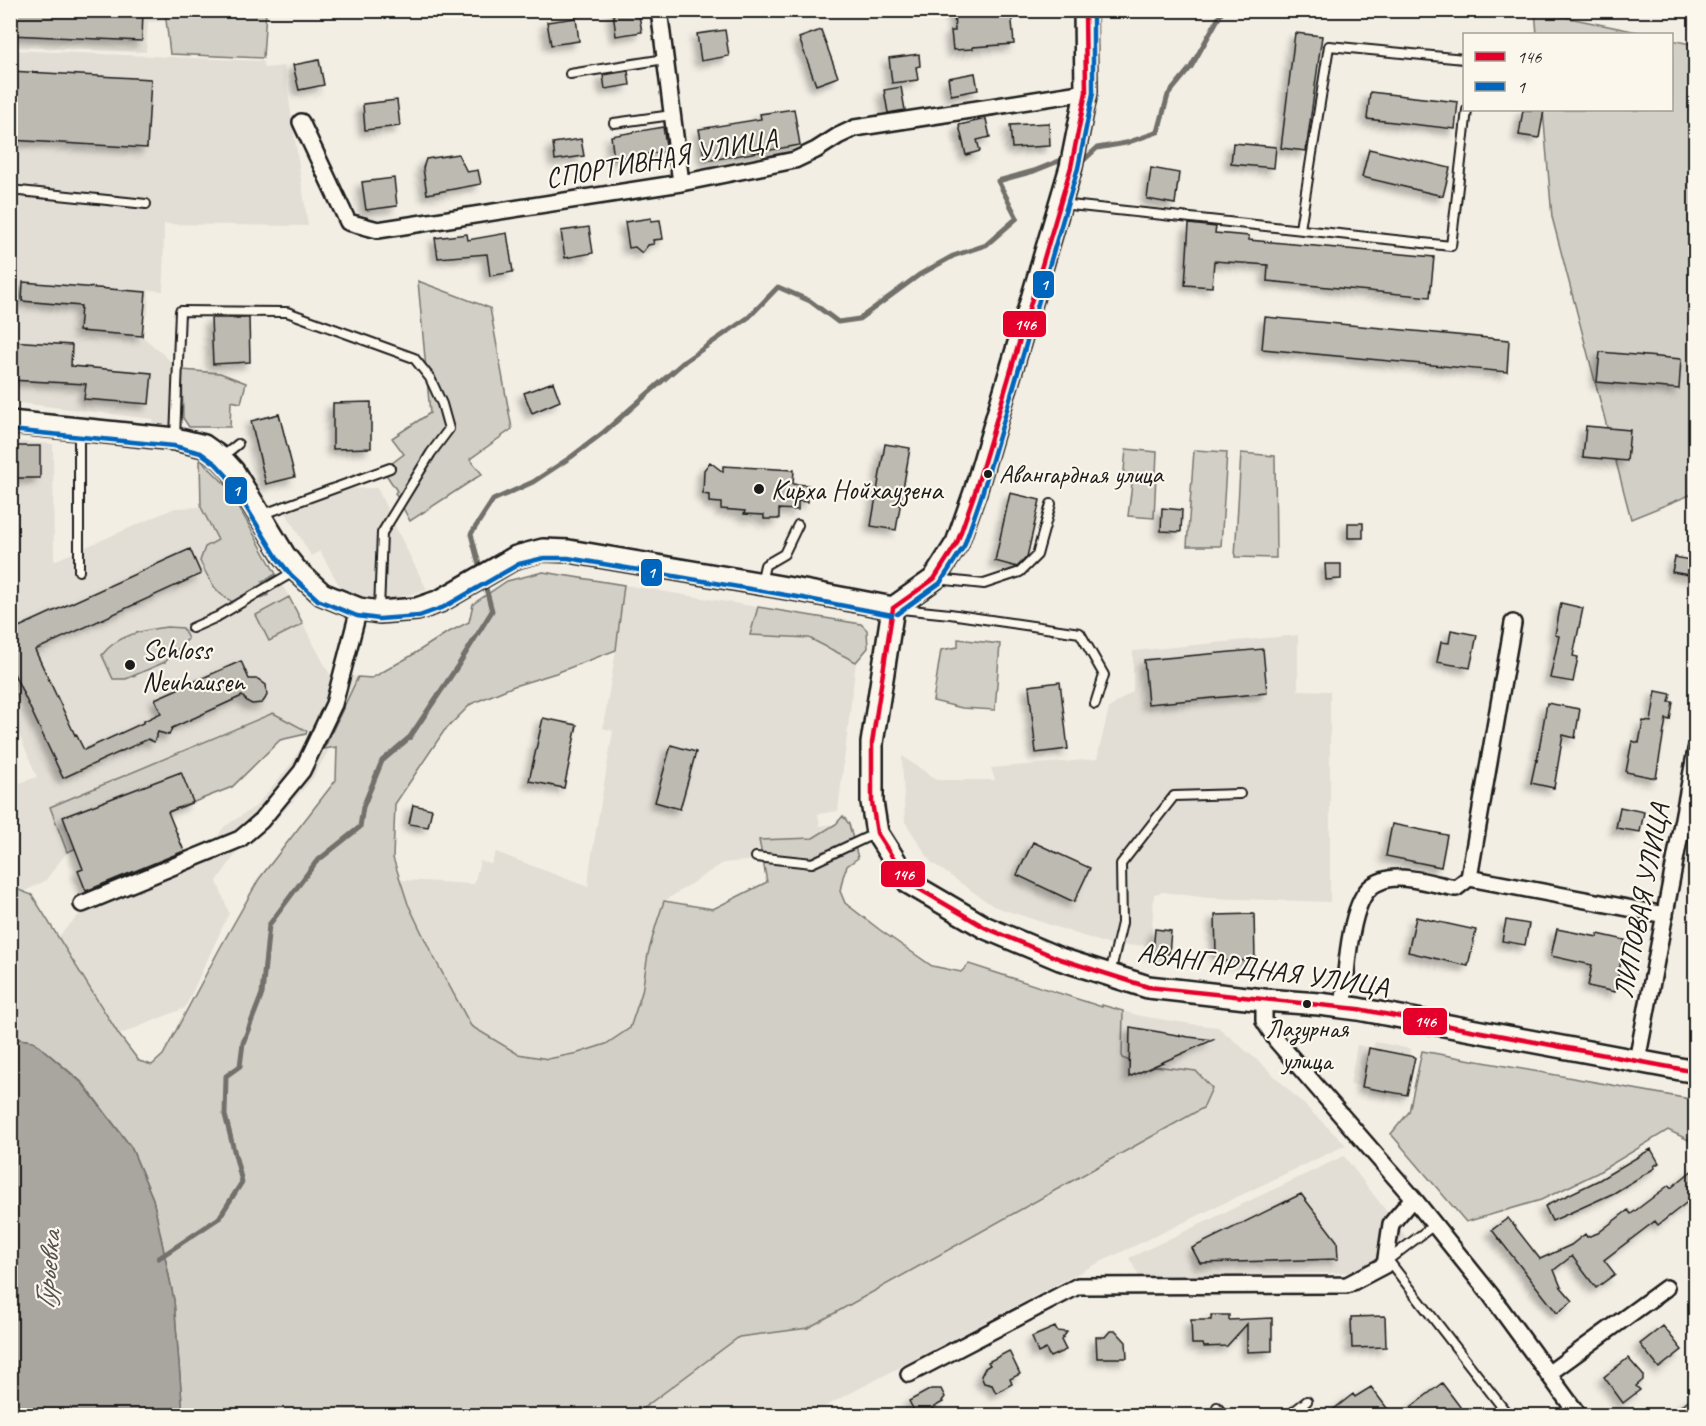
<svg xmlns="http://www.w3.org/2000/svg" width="1706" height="1426" viewBox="0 0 1706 1426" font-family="Caveat,sans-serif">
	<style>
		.built { fill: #e2ded5 }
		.green { fill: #d2cfc6; stroke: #777671; stroke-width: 1.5 }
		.water { fill: #a9a6a0; stroke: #716f6b; stroke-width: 1.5 }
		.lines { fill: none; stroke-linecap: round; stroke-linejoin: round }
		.stream { stroke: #716f6b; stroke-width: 5 }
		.building { fill: #bdbab1; stroke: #1c1c1c; stroke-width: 1.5; filter: url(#shadow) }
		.lane-casing { stroke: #1c1c1c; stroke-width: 12 }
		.street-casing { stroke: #1c1c1c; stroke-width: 20 }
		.secondary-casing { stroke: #1c1c1c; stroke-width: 26 }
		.lane { stroke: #fbf7ec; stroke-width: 8 }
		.street { stroke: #fbf7ec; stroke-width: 15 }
		.secondary { stroke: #fbf7ec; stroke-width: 21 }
		.bus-1-casing { stroke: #fbf7ec; stroke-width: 9 }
		.bus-2-casing { stroke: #fbf7ec; stroke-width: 9 }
		.bus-1 { stroke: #e4002b; stroke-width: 4.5 }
		.bus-2 { stroke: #0065bd; stroke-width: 4.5 }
		.bus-dot { fill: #1c1c1c; stroke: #fbf7ec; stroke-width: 2 }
		.labels { text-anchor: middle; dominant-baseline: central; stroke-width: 4.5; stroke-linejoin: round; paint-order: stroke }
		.bus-label { font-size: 26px; fill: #1c1c1c; stroke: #fbf7ec; text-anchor: start }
		.street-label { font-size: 28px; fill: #1c1c1c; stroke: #fbf7ec }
		.poi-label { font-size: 28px; fill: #1c1c1c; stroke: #fbf7ec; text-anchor: start }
		.water-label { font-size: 30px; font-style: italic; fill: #545351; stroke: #fbf7ec }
		.line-badge { stroke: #fbf7ec; stroke-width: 2 }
		.badge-label { font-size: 16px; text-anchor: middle; font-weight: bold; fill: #fff }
	</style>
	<defs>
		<filter id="shadow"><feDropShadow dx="-5.5" dy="5.5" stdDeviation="3" flood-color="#0004"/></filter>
	</defs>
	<rect width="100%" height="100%" fill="#f2eee4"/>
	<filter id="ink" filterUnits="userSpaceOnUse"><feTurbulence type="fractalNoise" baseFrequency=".0167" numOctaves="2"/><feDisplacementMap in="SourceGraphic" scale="12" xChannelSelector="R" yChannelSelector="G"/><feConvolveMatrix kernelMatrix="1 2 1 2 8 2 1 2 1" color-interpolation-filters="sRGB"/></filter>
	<g filter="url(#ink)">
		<path class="built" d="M11,11H165L167,21L148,22L146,52L11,47Z
			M11,50L263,61L264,68L284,66L308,226L164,224L163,291L149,290L148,315H142L141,335L175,365L173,428H165L155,426L153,419L11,402Z
			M10,441L53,444L54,561L175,508L201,507L244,591L276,574L289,597L256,615L269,640L303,624L330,675L358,677L357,695L354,704L313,778L271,826L242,845L217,881L229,913L185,1008L116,1036L54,941L102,891L206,853L224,827L256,806L292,763L309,733L273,713L50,806L67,852L45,881L15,896L11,892V786L37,777L11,715Z
			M377,488L400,536L427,590L387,600L345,596L320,551L311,556L286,513L320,494V489Z
			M624,585L758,607L750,635L809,638L856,662L838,811L818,814L820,826L836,824L813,838L760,840L757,860L723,863L666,900L712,909L630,1289L351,875L386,879L474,884L480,861L491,864L496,852L588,887L590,866L613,731L603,728L616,650Z
			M1298,635V690L1330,691V902L1208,898L1163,892L1154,894L1151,945L1113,946L993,906L931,862L905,822L902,756L937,780H995L991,768L1097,759L1109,708L1133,691V651Z
			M1123,1011L1141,1016L1191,1024L1218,1027L1264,1066L1346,1145L1090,1267L809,1415L629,1416L709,1361L738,1285L1121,1089Z
			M1375,1042L1411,1049L1410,1056L1415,1057L1406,1099L1369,1092V1088L1350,1084L1357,1045L1373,1048Z
			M1344,1156L1406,1237L1361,1272L1140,1278L1129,1258Z"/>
		<path class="green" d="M165,11H266L263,58L170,54Z
			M1535,11L1647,34H1537Z
			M1672,40L1695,45V493L1631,519L1552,217L1543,110H1672Z
			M418,281L490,308L512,429L470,459L482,474L410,521L395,493L397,491L383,470L404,454L392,438L430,413Z
			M182,370L220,373L246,383L241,403L231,401L230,427H189L183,418Z
			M1126,449L1157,452L1154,518L1128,516L1132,484L1123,482Z
			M1194,450L1227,452L1221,546H1187Z
			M1241,453L1275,456L1276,558L1235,557Z
			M200,459L227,486L276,574L262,582L268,595L242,606C217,597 211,584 200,561L205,547L218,540L201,507Z
			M543,572L624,585L616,650L556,673L514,686L471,704L444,731L395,804L393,858L408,904L430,950L471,1026L518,1054L548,1059L578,1053L606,1044L630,1028L642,992L648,954L656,925L664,901L713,909L767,882L759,840L813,838L836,824L843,816L849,824L858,858L847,866L843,877L840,891L845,903L880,930L932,966L961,972L969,964L1102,1007V1005L1123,1011L1122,1058L1138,1064L1196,1071L1212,1088L1203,1108L808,1328L739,1337L634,1415L183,1416L174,1300L153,1199L131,1147L83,1083L33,1041L11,1038V887L32,895L119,1035L139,1061L152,1065L163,1055L220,948L259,879L336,780L337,747L324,749L358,677L372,678L409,657L445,634L469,622L473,604L507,581Z
			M289,597L303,624L269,641L256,615Z
			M758,607L861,624L867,630L868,648L856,662L809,638L750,635Z
			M167,627L183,628L188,639L165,662L126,679H113L102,655C117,635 143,630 167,627Z
			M958,639L1000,644L995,710L962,708L933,701L941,650L958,647Z
			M273,713L307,731L306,734L280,740L232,787L67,852L50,807Z
			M1422,1051L1695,1100V1143L1668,1130L1597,1173L1541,1200L1466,1222L1391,1134L1409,1112Z"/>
		<path class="water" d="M11,1038L33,1041L83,1084L131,1147L153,1199L174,1300L183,1415H11Z"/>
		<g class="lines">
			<path class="stream" d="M1084,160L1097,148L1126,143L1158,132L1168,95L1191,67L1223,10
				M481,572L471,534L493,500L533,482L571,457L604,432L685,361L749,317L778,287L810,301L838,322L859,319L919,275L953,256L986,245L1017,218L998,181L1034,171L1064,159
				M159,1258L219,1218L242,1182L225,1115L226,1076L240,1066L243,1043L262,994L269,925L316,862L360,827L363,807L382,761L410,737L459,664L492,611L484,581"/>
		</g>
		<path class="building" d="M10,10H143L142,41L10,35Z
			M626,10H638L642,32L616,36L613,12Z
			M954,10H1011L1014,44L973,47V49L953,50L951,31H955Z
			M576,18L579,41L551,45L547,22Z
			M725,30L729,56L701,61L697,34Z
			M821,30L838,77L816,85L799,38Z
			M1295,33L1322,36L1306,151L1281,148Z
			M919,54L920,66L916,67L918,80L892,83L889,58Z
			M319,60L324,85L299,90L293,65Z
			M10,71L151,79L147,148L10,140Z
			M628,71L630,85L605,89L603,75Z
			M975,73L978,90L951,95L948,78Z
			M901,87L905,110L888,113L884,90Z
			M1370,92L1458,102L1455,129L1367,119Z
			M397,100L400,126L365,130L363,104Z
			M794,109L800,145L705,161L699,129L761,119L760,114Z
			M1523,110H1544L1539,138L1519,135Z
			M986,119L990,137L977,140L980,151L966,155L959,125Z
			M1049,123L1050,146L1012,148L1010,125Z
			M663,127L667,151L614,159L611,136Z
			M581,139L584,156L555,160L553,143Z
			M1233,143L1276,147L1274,168L1231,164Z
			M1369,149L1450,168L1443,196L1362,177Z
			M458,154L467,172L478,170L481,184L427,194L423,168L426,159Z
			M1151,168L1179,173L1175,204L1147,199Z
			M394,178L397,206L366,210L362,182Z
			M651,218V221L660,220L663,239L653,240L654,244L648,245L642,253L635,247L629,248L625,222Z
			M1189,224L1216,227L1215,233L1249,236V240L1434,257L1430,297L1267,281L1268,265L1214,261L1212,287L1185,285Z
			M589,227L593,253L565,258L561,231Z
			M507,233L513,272L490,276L487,254L438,258L435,238L467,234L468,240Z
			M23,282L146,292L142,336L79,331L81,306L22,301Z
			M1265,317L1509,340L1507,372L1262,349Z
			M211,318H249L250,362L213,364Z
			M10,341L72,345L71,366L152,373L149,404L84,399L86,384L10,380Z
			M1600,352L1681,359L1679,389L1597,382Z
			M553,382L560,401L532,413L524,393Z
			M371,402V448L333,449V403Z
			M279,414L295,477L266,484L251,421Z
			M1586,426L1630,430L1627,461L1583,457Z
			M885,444L910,448L896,530L871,526Z
			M10,446H40V478H10Z
			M710,462L723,472V466L794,470L793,484L808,485V502L798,501V510L779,509V519H764V515L744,514L745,511L721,509V503L709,502V495L703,494L704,470Z
			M1010,493L1040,500L1027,557L1017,567L995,561Z
			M1162,508L1182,510L1181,532L1161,531Z
			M1348,523H1363V538H1348Z
			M190,549L201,574L35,650L75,735L76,734L84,750L143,723L144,721L161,713L155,699L241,661L249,679H258L266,685L267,695L265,699L262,703L252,704L248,702L242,696L172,728L169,735L158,732L154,742L148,739L63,778L10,665V631Z
			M1675,557L1695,561V576L1672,572Z
			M1325,564H1341V579L1326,580Z
			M1561,603L1583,608L1573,656L1578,657L1573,682L1550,678L1559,636L1555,635Z
			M1451,630L1477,635L1470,668L1437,662L1441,642L1449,643Z
			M1263,649L1267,693L1148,704L1144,660Z
			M1060,682L1068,749L1036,753L1029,686Z
			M1656,691L1671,694L1669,702H1673L1670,720L1666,719L1656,778L1626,772L1632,741L1639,743L1643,721L1651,722Z
			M1547,703L1580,709L1575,738L1563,735L1554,788L1531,783L1536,760L1537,761Z
			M543,718L577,725L564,788L529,781Z
			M671,745L696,752L680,809L655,802Z
			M181,772L193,802L168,812L184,851L86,891L78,871L83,869L63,817Z
			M413,805L432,809L428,827L409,824Z
			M1620,807L1644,812L1640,832L1616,828Z
			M1392,824L1447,835L1441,867L1386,856Z
			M1033,842L1090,868L1074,902L1017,875Z
			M1254,914L1255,960L1223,961V954H1216L1215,915Z
			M1416,917L1476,930L1468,966L1408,952Z
			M1506,920L1529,924L1525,945L1502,941Z
			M1155,929L1171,931L1169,954L1153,953Z
			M1557,929L1598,937V934L1625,940L1615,992L1588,986L1592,965L1551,956Z
			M1130,1027L1189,1037L1213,1040L1129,1077Z
			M1369,1048L1415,1057L1407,1095L1362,1087Z
			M1651,1149L1659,1163L1654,1166L1655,1168L1614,1193L1552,1221L1545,1206L1599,1180Z
			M1695,1168V1196L1658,1225L1655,1221L1604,1260L1615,1274L1596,1288L1572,1256L1554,1270L1561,1287L1573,1301L1557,1313L1492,1230L1508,1218L1540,1259L1571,1245L1585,1234L1587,1237L1598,1233L1628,1210L1631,1214L1669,1185L1671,1188Z
			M1301,1194L1337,1241L1338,1259L1200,1263L1192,1248Z
			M1211,1315H1229V1320L1272,1318V1351L1247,1352V1324L1227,1346L1204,1347L1203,1344H1192L1191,1320H1211Z
			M1385,1316L1386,1347L1352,1348L1351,1317Z
			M1663,1326L1682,1350L1659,1368L1640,1344Z
			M1055,1327L1057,1331L1067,1332L1061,1340L1066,1350L1050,1357L1046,1349L1038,1353L1032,1337Z
			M1110,1331H1116L1126,1342L1127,1358H1097L1096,1337H1105Z
			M1009,1351L1020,1374L1010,1379L1012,1384L996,1393L992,1385L984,1383L981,1376L985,1368L990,1365L988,1362Z
			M1628,1358L1643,1375V1380L1636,1386L1640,1390L1623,1403L1604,1377Z
			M1442,1383L1467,1416H1418L1411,1407Z
			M1371,1387L1393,1416H1325L1353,1394L1355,1397Z
			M931,1389H941L945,1397L942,1401L943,1402L932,1408L936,1416H917L909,1401Z
			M1695,1395V1416H1668Z"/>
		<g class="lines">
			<defs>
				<path id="lane" d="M570,74L665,59
					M614,123L672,115
					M10,190L146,204
					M1061,204L1451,246L1467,110
					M1300,229L1329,46L1464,59
					M175,438L180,311L287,312L414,358L430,378L442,404L449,429L431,453L382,533L379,610
					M222,457L238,444
					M261,515L390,468
					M79,571V430
					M936,579L984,584L1020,572L1037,555L1051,504
					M761,583L765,565L784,554L798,525
					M901,609L950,614L1080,633L1104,675L1095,704
					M220,615L295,571
					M192,628L217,617
					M756,857L812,863L876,833
					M1110,974L1122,923L1121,864L1174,796L1240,794
					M1434,1225L1388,1260L1509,1416
					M1217,1407L1224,1416
					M1288,1416L1307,1401"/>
				<path id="street" d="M659,10L681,183
					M301,122L348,222L378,230L681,183L795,160L816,150L838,136L855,128L1086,92
					M1469,878L1513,623
					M82,904L240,839L261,821L302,771L334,704L359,609
					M1264,1000V1021L1276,1040L1413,1198L1490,1294L1579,1416
					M1344,1007C1345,980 1349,904 1371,887C1374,884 1383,880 1388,879C1408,875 1436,885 1456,888L1469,878L1665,915
					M1637,1061L1696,750
					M909,1374L1078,1286L1347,1285L1385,1265L1391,1224L1413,1198
					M1548,1374L1666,1288"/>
				<path id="secondary" d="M10,422L175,439L204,446L221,458L233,471L284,555L296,570L322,594L359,609L379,612L417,609L440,601L516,557L543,550L569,551L804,591L893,608
					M893,608L872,743V802L877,833L909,883L986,928L1060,959L1148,987L1264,1000L1319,1004L1358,1009L1696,1072
					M893,608L934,579L957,543L975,492L1071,167L1086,92L1085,10"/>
			</defs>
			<use href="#lane" class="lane-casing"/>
			<use href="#street" class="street-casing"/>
			<use href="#secondary" class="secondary-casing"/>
			<use href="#lane" class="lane"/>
			<use href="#street" class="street"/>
			<use href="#secondary" class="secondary"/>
			<defs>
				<path id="bus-1" d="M893,608L872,743V802L877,833L909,883L986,928L1060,959L1148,987L1358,1009L1696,1072
					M893,608L934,579L957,543L975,492L1071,167L1086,92L1085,10"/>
				<path id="bus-2" d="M10,430L174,446L201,453L216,464L227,476L278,559L291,575L318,600L357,616L379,619L419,616L444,607L519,564L544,558H568L803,598L892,615
					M897,614L940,583L964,546L982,494L1078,168L1093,93V10"/>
			</defs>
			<use href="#bus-1" class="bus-1-casing"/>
			<use href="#bus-2" class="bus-2-casing"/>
			<use href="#bus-1" class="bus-1"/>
			<use href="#bus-2" class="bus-2"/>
		</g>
	</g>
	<g class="bus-dot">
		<circle cx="988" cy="474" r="5"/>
		<circle cx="759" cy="489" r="6"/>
		<circle cx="130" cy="665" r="6"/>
		<circle cx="1307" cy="1004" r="5"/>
	</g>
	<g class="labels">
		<g class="bus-label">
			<text x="999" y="474">Авангардная улица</text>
			<text x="1307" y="1028" text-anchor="middle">Лазурная<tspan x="1307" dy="32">улица</tspan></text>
		</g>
		<g class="street-label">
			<text transform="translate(661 158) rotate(-10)">СПОРТИВНАЯ УЛИЦА</text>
			<text transform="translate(1641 901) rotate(-79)">ЛИПОВАЯ УЛИЦА</text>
			<text transform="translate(1263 969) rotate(8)">АВАНГАРДНАЯ УЛИЦА</text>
		</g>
		<g class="poi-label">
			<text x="771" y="489">Кирха Нойхаузена</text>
			<text x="142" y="649">Schloss<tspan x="142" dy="32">Neuhausen</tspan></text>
		</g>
		<g class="water-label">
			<text transform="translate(47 1270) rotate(-85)">Гурьевка</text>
		</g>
	</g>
	<g class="line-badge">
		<rect x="1032" y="270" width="23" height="29" rx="6" fill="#0065bd"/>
		<rect x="1002" y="310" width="45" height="28" rx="6" fill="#e4002b"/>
		<rect x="224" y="476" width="24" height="29" rx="6" fill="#0065bd"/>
		<rect x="640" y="558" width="23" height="29" rx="6" fill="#0065bd"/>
		<rect x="880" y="860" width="46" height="28" rx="6" fill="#e4002b"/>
		<rect x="1402" y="1007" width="46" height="29" rx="6" fill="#e4002b"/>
	</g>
	<g class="badge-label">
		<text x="1044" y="290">1</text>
		<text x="1025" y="330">146</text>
		<text x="236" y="496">1</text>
		<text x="651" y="578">1</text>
		<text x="903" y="880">146</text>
		<text x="1425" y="1027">146</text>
	</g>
	<rect width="1706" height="1426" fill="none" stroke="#fbf7ec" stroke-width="36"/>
	<rect x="18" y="18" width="1670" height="1390" fill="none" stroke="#1c1c1c" stroke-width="2" filter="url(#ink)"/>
	<rect x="1463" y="33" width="210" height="78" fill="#fbf7ec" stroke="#a29f99" stroke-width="1.5"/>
	<rect x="1475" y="52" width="30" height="9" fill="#e4002b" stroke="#a29f99" stroke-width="1.5"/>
	<text x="1517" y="63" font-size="18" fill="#1c1c1c">146</text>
	<rect x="1475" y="82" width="30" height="9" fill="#0065bd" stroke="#a29f99" stroke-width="1.5"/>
	<text x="1517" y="93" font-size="18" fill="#1c1c1c">1</text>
</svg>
